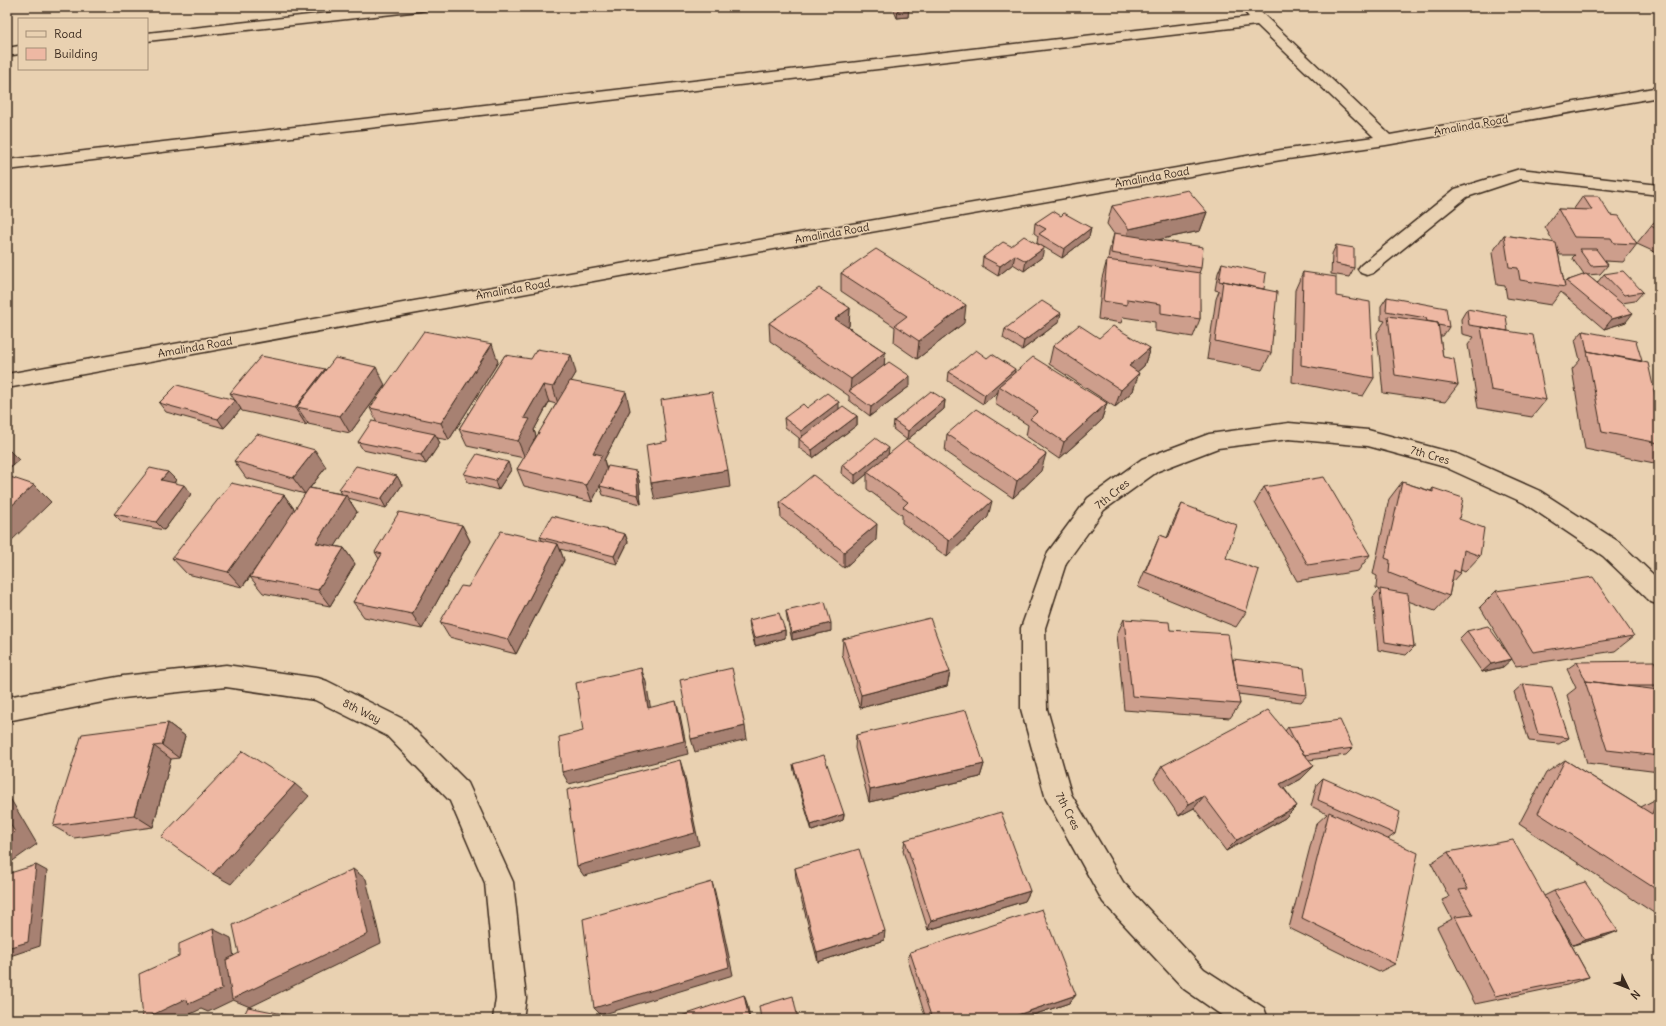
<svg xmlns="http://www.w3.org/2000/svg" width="1666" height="1026" viewBox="0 0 1666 1026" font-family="Delius,sans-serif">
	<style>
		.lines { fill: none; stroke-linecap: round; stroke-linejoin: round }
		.minor-casing { stroke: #3b2a1e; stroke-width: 3 }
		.minor { fill: #e9d1b1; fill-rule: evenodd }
		.wall { fill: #cd9e8c; stroke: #3b2a1e; fill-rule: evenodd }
		.shaded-wall { fill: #a78172; stroke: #3b2a1e }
		.building { fill: #eeb8a3; stroke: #3b2a1e }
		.labels { text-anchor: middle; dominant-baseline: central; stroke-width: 3; stroke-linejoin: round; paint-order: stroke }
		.street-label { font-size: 11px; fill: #3b2a1e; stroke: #e9d1b1 }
	</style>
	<rect width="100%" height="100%" fill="#e9d1b1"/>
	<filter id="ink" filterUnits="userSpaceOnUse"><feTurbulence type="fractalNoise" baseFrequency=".025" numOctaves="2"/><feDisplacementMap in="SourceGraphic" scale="8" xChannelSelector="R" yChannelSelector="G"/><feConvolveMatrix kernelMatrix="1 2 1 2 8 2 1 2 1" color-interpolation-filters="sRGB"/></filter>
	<g filter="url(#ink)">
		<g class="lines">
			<defs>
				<path id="minor" d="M382,7H427L425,10L420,11L147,41V33Z
					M1252,7L1256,8L1266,17L1390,135L1659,87V97L1386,145L1281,160L643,272L7,388V374L643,260L1281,150L1374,137L1257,25L7,170V160L1249,17L1244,11L1246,8Z
					M19,46V54L7,56V48Z
					M1520,169L1659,185V195L1521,179L1467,197L1373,273L1367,275L1361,273L1358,269L1361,265L1455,189Z
					M1289,423L1368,430L1457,454L1540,491L1619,542L1659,580V605L1651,602L1603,556L1524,503L1445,467L1368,446L1289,439L1218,448L1158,471L1104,510L1066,563L1045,628L1047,709L1071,794L1123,882L1204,969L1264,1008L1268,1019H1227L1184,989L1103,902L1046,799L1021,709V628L1048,552L1088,498L1142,459L1209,434Z
					M226,665L318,678L327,681L405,720L468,783L513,882L526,998L523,1019H493L496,998L485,883L450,801L387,736L315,700L226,687L123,698L7,721V697L123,676Z"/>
			</defs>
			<use href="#minor" class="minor-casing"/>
			<use href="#minor" class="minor"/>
		</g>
		<path class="wall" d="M894,7H908V17L897,18L894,11Z
			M1583,196L1610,215L1637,243L1659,216V254L1637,244L1623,262L1605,261L1608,265L1600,274L1587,275L1597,283L1604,274L1643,292L1635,301L1622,303L1626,322L1604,329L1561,292L1551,305L1507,298L1505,286L1497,285L1492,253L1504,235L1554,243L1545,227L1558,209L1573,210ZM1557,248L1560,255H1575L1572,258L1584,275L1566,281L1564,283Z
			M1112,206L1207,212L1200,231L1157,240L1201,268L1199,273L1200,319L1193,337L1155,331V322L1123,317L1121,323L1098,319L1102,278L1107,260H1108L1109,252L1114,234L1107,224Z
			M1061,216L1091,228L1089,237L1062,258L1037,243L1038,236L1034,233L1035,223Z
			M1336,245L1354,268L1349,277L1331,274L1332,254Z
			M1011,246L1042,257L1024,271L1013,264L998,276L982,266L983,257Z
			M1222,263L1264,289L1271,353L1262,370L1207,359L1216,299L1219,291L1215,290L1218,273Z
			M1303,272L1336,296L1374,378L1363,396L1292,382L1295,290Z
			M841,273L964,323L917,359L894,343L895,327L841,291Z
			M1387,297L1449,327L1443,336H1440L1443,357L1458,385L1445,402L1383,393L1377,333L1385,321L1381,320V306Z
			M850,308L849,326L848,327L885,352L884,365L910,386L870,416L849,400V396L770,341L769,323Z
			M1467,309L1508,331L1546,400L1532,417L1478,408L1468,345L1474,337L1462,334L1461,319Z
			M1059,322L1022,350L1003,338L1005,329Z
			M1583,331L1642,361L1641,362L1656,399H1659V464L1585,449L1572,369L1580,360L1575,340Z
			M1099,338L1150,348L1144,366L1137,372L1133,391L1115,407L1049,364L1053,346Z
			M505,355L576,373L571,381L630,410L604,460L607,470L639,480L641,504L603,495L600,486L601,483L592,502L524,486L517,469L524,458L467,446L459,429ZM549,402L556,404L532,445L536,436L534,430Z
			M987,358L1015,373L1107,403L1101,421L1059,459L1026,436L1028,425L995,404L998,392L983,404L948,381L949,372Z
			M498,362L449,440L437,438L440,443L426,464L363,450L358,442L377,422L370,408Z
			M326,370L385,385L350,433L308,424V423L306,425L242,411L230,393Z
			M945,400L944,409L907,440L893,429L894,421Z
			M159,403L241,409L224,428L166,412Z
			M807,408H839L857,416V425L813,458L799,448V438L785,427L784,418Z
			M947,434L1041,471L1013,498L945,451Z
			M888,455L988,517L947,557L902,523V515L867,489V474L855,484L841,473L842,465Z
			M234,461L326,467L310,488L342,494L339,489L397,476L402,485L386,508L348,498L357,512L335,546L344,548L355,564L330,606L263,593L250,577L252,575L242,587L187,574L172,558L284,495L295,510L305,494L246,478Z
			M511,470L498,490L468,482L464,474Z
			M168,472L176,480L174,483L191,494L164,530L122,522L114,514Z
			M1402,482L1431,491L1433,488L1459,519L1480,556L1465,572L1461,570L1460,573L1452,582L1449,596L1435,611L1408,601L1414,647L1406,655L1378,650L1373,597L1379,590L1376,588L1377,576L1373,574L1389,499Z
			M1264,487L1370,555L1358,571L1297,581L1255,503Z
			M780,502L876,540L844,568L781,518Z
			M1182,504L1226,558L1246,612L1236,627L1138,587L1153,551L1160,535L1167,538L1174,520Z
			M462,525L470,541L422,629L364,617L353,602L379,559L375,552Z
			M625,534L628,542L617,564L560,549L564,560L516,654L449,637L440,622L468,587L542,540L540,537Z
			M1496,591L1634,636L1615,651L1516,666L1480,607Z
			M786,611L831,631L792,640L787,619Z
			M1124,619L1170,630L1307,695L1301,702L1238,694L1240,704L1230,718L1124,710L1117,634Z
			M749,620L785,630V638L755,646L750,628Z
			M1467,631L1503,667L1482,672L1459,639Z
			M843,639L950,672L947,686L860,708L842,654Z
			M1577,662L1659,670V772L1587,763L1567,695L1576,688L1567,669Z
			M1523,684L1569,738L1559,744L1529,741L1514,692Z
			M168,723L185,736L179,758L171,759L153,827L74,838L53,826Z
			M1288,727L1353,748L1346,755L1309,760L1314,766L1301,779L1284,788L1297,806L1285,818L1226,851L1194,808L1179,816L1154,779L1162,766L1285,731Z
			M856,735L984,764L980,777L869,802L855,748Z
			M1565,760L1641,807L1658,798H1659V911L1654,913L1519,824L1546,773Z
			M793,764L844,814L843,820L812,831L794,771Z
			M1323,778L1395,834L1388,839L1395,964L1379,972L1289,928L1316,824L1327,814L1311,806L1317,784Z
			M905,840L1030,891L1025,901L928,930L903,851Z
			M1448,852L1544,896L1554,891L1606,936L1573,945L1555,915L1589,977L1567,985L1475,1004L1437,927L1452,919L1442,900L1449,897L1431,863Z
			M795,868L884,940L818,962L796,879Z
			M910,952L1076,995L1069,1003L1021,1019H926L908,960Z"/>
		<path class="shaded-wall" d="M909,8L908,17L897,18L898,9Z
			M1207,212L1200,231L1124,247L1129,229Z
			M1091,228L1089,237L1062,258L1064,249Z
			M1044,248L1042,257L1024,271L1026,261Z
			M1015,255L1013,264L998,276L1000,266Z
			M966,305L964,323L917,359L919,341Z
			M850,308L849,326L835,337V319Z
			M1061,313L1059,322L1022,350L1024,341Z
			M1633,313L1626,322L1604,329L1612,319Z
			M492,344L498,362L449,440L441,423Z
			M1150,348L1144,366L1123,384L1129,366Z
			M885,352L884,369L850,392L851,379Z
			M571,355L576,373L558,404L553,387Z
			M376,367L385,385L350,433L340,416Z
			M325,369L336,386L297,407L308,423L306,425L295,408Z
			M1015,369L1014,378L999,386L998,392L983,404L985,395Z
			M1139,373L1133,391L1115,407L1121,390Z
			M910,376V386L870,416L871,407Z
			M543,385L549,402L534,430L536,436L525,458L518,441L524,418Z
			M626,392L630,410L604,460L607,472L592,502L586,485L593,453Z
			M235,400L241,409L224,428L218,419Z
			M945,400L944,409L907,440L908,431Z
			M839,402V411L802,440L801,431Z
			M1107,403L1101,421L1059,459L1064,442Z
			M857,416V425L813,458L812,450Z
			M435,434L440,443L426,464L421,455Z
			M7,448L19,460L7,470Z
			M889,448L888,457L867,472V474L855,484V475Z
			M315,450L326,467L305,494L293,478Z
			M1046,454L1041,471L1013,498L1017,481Z
			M508,462L511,470L498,490L495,481Z
			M728,470L730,487L655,500L651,483Z
			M636,471L639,480L641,504L638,495Z
			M168,472L176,480L169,489L161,480Z
			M397,476L402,485L386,508L381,499Z
			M34,485L51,502L7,545V510Z
			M184,485L191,494L164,530L156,522Z
			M284,495L296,512L242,587L228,572Z
			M346,495L357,512L327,559L316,543Z
			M992,501L988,517L947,557L949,541Z
			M877,524L876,540L844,568V552Z
			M462,525L470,541L422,629L412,614Z
			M625,534L628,542L617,564L614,556Z
			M558,544L564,560L516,654L508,639Z
			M344,548L355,564L330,606L318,590Z
			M831,623V631L792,640V633Z
			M785,630V638L755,646L754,638Z
			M1512,659L1503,667L1482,672L1491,664Z
			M641,668L646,682L653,722L648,708Z
			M950,672L947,686L860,708L861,695Z
			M676,701L680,715L688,754L569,784L562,772Z
			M168,723L185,736L179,758L162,745Z
			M745,726L747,739L695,752L691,739Z
			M154,746L171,759L153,827L134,815Z
			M680,760L684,773L699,845L584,876L577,866Z
			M984,764L980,777L869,802L870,790Z
			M1314,766L1301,779L1268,797L1280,784Z
			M295,784L309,796L231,884L213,874Z
			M7,793L37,844L7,865Z
			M1204,796L1194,808L1179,816L1189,804Z
			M1297,806L1285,818L1226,851L1237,840Z
			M844,814L843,820L812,831L811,825Z
			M36,865L47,871L40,946L7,957V948Z
			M353,869L366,879L381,943L250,1007L233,1000L208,1012L201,1009L180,1019H144L213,929L231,938L240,996Z
			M712,882L715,892L733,975L601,1015L594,1008Z
			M1030,891L1025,901L928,930L931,921Z
			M885,931L884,940L818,962L817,953Z
			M1618,931L1606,936L1573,945L1585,940Z
			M744,995L747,1003L750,1019H749Z
			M1076,995L1069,1003L1021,1019H1006Z"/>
		<path class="building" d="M897,7H908L909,8L898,9Z
			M1188,190L1207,212L1129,229L1112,206Z
			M1583,196H1598L1610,215L1619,216L1637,244L1614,243L1611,238L1574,237L1558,209L1592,210Z
			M1053,211L1061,216L1064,213L1091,228L1064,249L1039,234L1046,229L1035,223Z
			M1659,216V230L1651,226Z
			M1114,233L1203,247L1201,268L1111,253Z
			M1504,235L1556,243L1565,287L1520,280L1518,268L1509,267Z
			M1024,236L1044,248L1026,261L1015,255L1000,266L983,257L1003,242L1011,246Z
			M1336,245L1354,248V268L1336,264Z
			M876,249L966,305L919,341L895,325L907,316L841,273Z
			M1579,249H1596L1608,265L1591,266Z
			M1107,260L1200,273V319L1161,313V304L1127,299V305L1103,301Z
			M1222,263L1266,273L1264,289L1223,281V282L1219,281Z
			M1623,271L1643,292L1624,295L1604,274Z
			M1303,272L1336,277V296L1370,302L1374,378L1301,365Z
			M1586,274L1633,313L1612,319L1566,281Z
			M1223,281L1277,292L1271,353L1215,341Z
			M819,288L850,308L835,319L885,352L851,379L769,323Z
			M1387,297L1446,308L1449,327L1438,325V323L1427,321L1426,318L1386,311Z
			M1042,301L1061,313L1024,341L1005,329Z
			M1467,309L1506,316L1508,331L1469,325Z
			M1388,316L1438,323L1443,357L1454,359L1458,385L1395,375Z
			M1079,325L1099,338L1113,326L1150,348L1129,366L1139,373L1121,390L1053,346Z
			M1481,327L1533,335L1546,400L1491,390Z
			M424,331L492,344L441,423L370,408Z
			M1583,331L1636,341L1642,361L1587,351Z
			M537,349L571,355L553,387L543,385L524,418L530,419L518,441L459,429L505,355L531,359Z
			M976,350L987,358L992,354L1015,369L985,395L949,372Z
			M1587,351L1648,363L1656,399H1659V443L1602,432Z
			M261,356L325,369L295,408L230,393Z
			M1033,357L1107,403L1064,442L1030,419L1038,411L999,386Z
			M335,358L376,367L340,416L297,407Z
			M889,362L910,376L871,407L849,391Z
			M570,381L626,392L593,453L602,455L586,485L517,469Z
			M177,385L235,400L218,419L159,403Z
			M931,391L945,400L908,431L894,421Z
			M712,392L728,470L651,483L646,445L667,441L661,400Z
			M827,393L839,402L801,431L784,418L803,404L807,408Z
			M843,406L857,416L812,450L799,439Z
			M976,409L1046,454L1017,481L947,434Z
			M372,421L435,434L421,455L358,442Z
			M257,434L315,450L293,478L234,461Z
			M875,438L889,448L855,475L842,465Z
			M906,440L992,501L949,541L903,507L908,502L867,472Z
			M477,454L508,462L495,481L464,474Z
			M356,466L397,476L381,499L339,489Z
			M608,466L636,471L638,495L600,486Z
			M150,468L168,472L161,480L184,485L156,522L114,514Z
			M813,475L877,524L844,552L780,502Z
			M7,476L34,485L7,510Z
			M1324,477L1370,555L1308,565L1264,487Z
			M1402,482L1433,492V488L1463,498L1459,519L1484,528L1480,556L1464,550L1460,573L1454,570L1449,596L1389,573L1390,560L1385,558Z
			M231,483L284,495L228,572L172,558Z
			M309,488L346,495L316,543L344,548L318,590L250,577Z
			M1182,504L1237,525L1226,558L1259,570L1246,612L1145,572L1160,535L1168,538Z
			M399,512L462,525L412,614L353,602L382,554L375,552Z
			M552,516L625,534L614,556L540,537Z
			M501,531L558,544L508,639L440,622L461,586L468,587Z
			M1593,577L1634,636L1533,652L1496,591Z
			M1380,589L1408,594L1414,647L1385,642Z
			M825,602L831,623L792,633L786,611Z
			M779,613L785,630L754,638L749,620Z
			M930,618L950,672L861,695L843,639Z
			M1124,619L1169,622L1170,630L1228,634L1240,704L1132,696Z
			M1488,626L1512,659L1491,664L1467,631Z
			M1233,659L1304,668L1307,695L1237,686Z
			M1654,661L1659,670V686H1629L1586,681L1577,662Z
			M641,668L648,708L676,701L684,741L562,772L559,737L583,731L576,683Z
			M732,668L745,726L691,739L680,680Z
			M1585,681L1659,690V756L1607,750Z
			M1523,684L1552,687L1569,738L1538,734Z
			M966,710L984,764L870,790L856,735Z
			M1268,710L1314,766L1280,784L1297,806L1237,840L1204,796L1189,804L1162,766Z
			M1340,720L1353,748L1304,755L1297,745L1288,727Z
			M168,723L162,745L154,746L134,815L53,826L82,734Z
			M243,751L295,784L213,874L161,837Z
			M824,755L844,814L811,825L793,764Z
			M680,760L695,833L577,866L567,790Z
			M1565,760L1652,814L1658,798H1659V891L1538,813Z
			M1323,778L1400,812L1395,834L1318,800Z
			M1001,812L1030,891L931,921L905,840Z
			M1329,812L1418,853L1395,964L1302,918Z
			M7,819L15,832L7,838Z
			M1513,840L1589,977L1495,996L1455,917L1473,915L1459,890L1468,889L1448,852Z
			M859,849L885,931L817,953L795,868Z
			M36,865L28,942L7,948V874Z
			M353,869L368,934L232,999L226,960L239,953L233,925Z
			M712,882L729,967L594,1008L583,919Z
			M1585,882L1618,931L1585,940L1554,891Z
			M1042,909L1076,995L1006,1019H932L910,952Z
			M213,929L222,989L189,1004L186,999L144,1019H143L139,974L179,956V944Z
			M744,995L749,1019H672Z
			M793,996L798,1019H761L759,1006Z
			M248,1007L308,1019H242Z"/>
	</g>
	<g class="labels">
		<g class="street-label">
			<text transform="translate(1471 125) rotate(-10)">Amalinda Road</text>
			<text transform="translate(1152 177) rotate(-10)">Amalinda Road</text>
			<text transform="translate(832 233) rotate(-10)">Amalinda Road</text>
			<text transform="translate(513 289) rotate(-10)">Amalinda Road</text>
			<text transform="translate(195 347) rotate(-10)">Amalinda Road</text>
			<text transform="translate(1430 455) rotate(16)">7th Cres</text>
			<text transform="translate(1112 494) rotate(-39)">7th Cres</text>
			<text transform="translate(362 711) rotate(26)">8th Way</text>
			<text transform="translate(1068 811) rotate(63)">7th Cres</text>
		</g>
	</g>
	<rect width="1666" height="1026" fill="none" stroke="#e9d1b1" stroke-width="24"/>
	<rect x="12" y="12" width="1642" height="1002" fill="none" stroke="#3b2a1e" stroke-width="1.5" filter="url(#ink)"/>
	<rect x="18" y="18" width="130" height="52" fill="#e9d1b1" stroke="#a38e76"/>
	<rect x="26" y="31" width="20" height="6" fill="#e9d1b1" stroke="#a38e76"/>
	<text x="54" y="38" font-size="12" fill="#3b2a1e">Road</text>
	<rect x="26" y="48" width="20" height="12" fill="#eeb8a3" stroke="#a38e76"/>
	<text x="54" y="58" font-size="12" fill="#3b2a1e">Building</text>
	<g transform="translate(1628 988) rotate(133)" stroke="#e9d1b1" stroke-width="3" paint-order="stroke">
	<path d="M0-3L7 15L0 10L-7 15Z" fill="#3b2a1e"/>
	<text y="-6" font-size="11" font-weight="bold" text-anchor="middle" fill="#3b2a1e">N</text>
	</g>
</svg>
